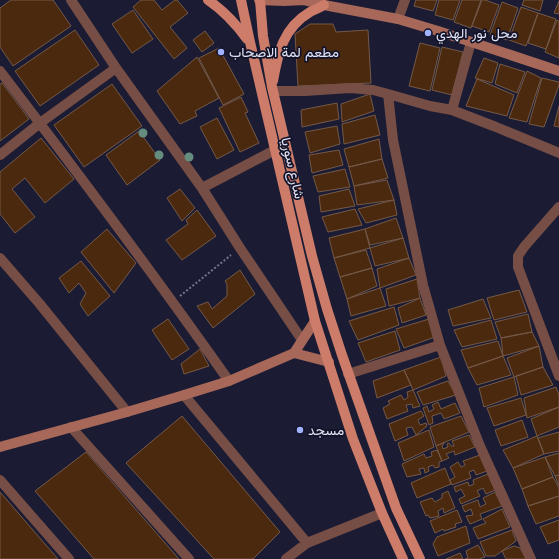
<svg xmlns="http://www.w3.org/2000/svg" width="559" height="559" viewBox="0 0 559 559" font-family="Jost,Vazirmatn,sans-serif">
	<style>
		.building { fill: #4b290f; stroke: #745947 }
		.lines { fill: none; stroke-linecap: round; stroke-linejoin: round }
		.path { stroke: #76778c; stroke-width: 2; stroke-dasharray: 2 2; stroke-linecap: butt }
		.street { stroke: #764e45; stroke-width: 10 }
		.secondary { stroke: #a7685a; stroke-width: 10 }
		.primary { stroke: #cd7c69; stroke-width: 10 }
		.tree { fill: #648c7f }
		.poi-dot { fill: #a1b3fd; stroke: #121229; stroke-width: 1.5 }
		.labels { text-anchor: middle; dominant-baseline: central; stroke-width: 3.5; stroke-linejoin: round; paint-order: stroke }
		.poi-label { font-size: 14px; fill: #e1e3f4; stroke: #121229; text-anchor: start }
		.street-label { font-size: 14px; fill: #e1e3f4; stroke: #121229 }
	</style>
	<rect width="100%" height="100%" fill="#1b1c34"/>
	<path class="building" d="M11,0H53L71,26L13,66L0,47V8Z
		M141,0H154L162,10L175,0H177L188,13L170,27L187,48L174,59L133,7Z
		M416,0H437L433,11L414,6Z
		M439,0H460L453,20L435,15Z
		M462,0H481L471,28L454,22Z
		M482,0H485L499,5L489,32L472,26Z
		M524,0H543L540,11L522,5Z
		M559,1V14L554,13Z
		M502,2L518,8L507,40L490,35Z
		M521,7L538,13L526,46L509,40Z
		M133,10L153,39L132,53L112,24Z
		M538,13L556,19L546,49L528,43Z
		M557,20L559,21V58L545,52Z
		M310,24H333L336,32L368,30L371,83L298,86L295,34Z
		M75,30L99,65L40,106L15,71Z
		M205,31L214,43L202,52L193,40Z
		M420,43L440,48L430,91L409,86Z
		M442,47L463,52L452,95L432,90Z
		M219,48L244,94L223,105L199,58Z
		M197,57L219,98L195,111L197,116L180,124L157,91Z
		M484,58L498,63L492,83L475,78Z
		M500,64L525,72L517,93L495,84Z
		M527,71L541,78L527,122L509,118Z
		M542,78L559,82V85L544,127L529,124Z
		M477,79L514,95L507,116L466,106Z
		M2,83L29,119L0,141V84Z
		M112,84L142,126L84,167L54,125Z
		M370,94L374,111L342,122L341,104Z
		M241,97L248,112L245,113L259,143L240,152L219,108Z
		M337,103L339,119L302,127L301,110Z
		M559,106V127L554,126Z
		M375,115L380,135L344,144L342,124Z
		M217,118L234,150L217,159L200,127Z
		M337,126L340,144L310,153L305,132Z
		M139,131L160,160L127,185L106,155Z
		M41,138L74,179L45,203L25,178L12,189L35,217L15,233L0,214V172Z
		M379,139L382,159L349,167L344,149Z
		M339,150L343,165L312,173L309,155Z
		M382,159L388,178L354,186L349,167Z
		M345,169L350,187L318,192L313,176Z
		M387,180L394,200L357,205L354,186Z
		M180,189L195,208L182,221L167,198Z
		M349,189L355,206L321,212L319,196Z
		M394,200L397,215L366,223L358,209Z
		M355,209L362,225L328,232L322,217Z
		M197,210L216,236L182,260L166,240L188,224L186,220Z
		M396,218L403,238L370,245L365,229Z
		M107,229L136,263L114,293L81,252Z
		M365,229L370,248L334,258L329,238Z
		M403,238L409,258L375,266L370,248Z
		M366,250L372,268L340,277L334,258Z
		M409,258L416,275L380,288L377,269Z
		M81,261L110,296L88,316L80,304L86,293L79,283L69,293L59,278Z
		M372,268L377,286L347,299L340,277Z
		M240,270L255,294L213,328L197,306L208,302L212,309L227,296V284L225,281Z
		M417,279L420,298L389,306L386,289Z
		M380,288L386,306L351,316L347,299Z
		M519,290L527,312L494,320L487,298Z
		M420,298L426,315L402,323L398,308Z
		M483,299L491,318L453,326L448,310Z
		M394,307L399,325L358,340L349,321Z
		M528,314L532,332L501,338L495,322Z
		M168,319L189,349L172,360L152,330Z
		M429,319L435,337L404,348L396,329Z
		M491,320L497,339L462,347L454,330Z
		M395,331L400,350L366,362L358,343Z
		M532,332L539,346L503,356L501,338Z
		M498,341L503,356L468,368L461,350Z
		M539,346L543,367L514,377L507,358Z
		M200,349L209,366L184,374L181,364Z
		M503,356L511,375L477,385L468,368Z
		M441,357L446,376L413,390L404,370Z
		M543,367L553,385L521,395L516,376Z
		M404,370L411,385L377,398L373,381Z
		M514,377L518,395L484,407L479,388Z
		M448,381L456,395L423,405L417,392Z
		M556,387L559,395V407L527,418L524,398Z
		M413,390L420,406L413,408L412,404L406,405L408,411L387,419L383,408L390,404L388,401L401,395L404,400L408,397L407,392Z
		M521,398L526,415L494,426L487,408Z
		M438,402L441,409L455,403L460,413L444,419L441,413L432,416L433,423L429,425L423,408L427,406L429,412L434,409L432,405Z
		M559,407V427L537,436L531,419Z
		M421,411L424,416L418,420L420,425L426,423L427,426L416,435L412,427L406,428L408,435L395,441L389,424Z
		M182,416L280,532L253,559H214L126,463Z
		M461,416L469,432L436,446L430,427Z
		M522,420L528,437L501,446L495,430Z
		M429,430L434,447L404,461L398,443Z
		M559,432V451L544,454L538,438Z
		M469,435L475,447L455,455L454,451L446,454L449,458L442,461L436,446L445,442L442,446L443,449L448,447L447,444L449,443L451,446H454L452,441Z
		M537,436L544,454L513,468L503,450Z
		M437,450L442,461L439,462V467L435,468L433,465L428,467L429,471L425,473L424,468L419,469L421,474L407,477L402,464L424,454L426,458L432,456L431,452Z
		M86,452L179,559H94L35,491Z
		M559,453V475L555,476L545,457Z
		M480,455L487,471L476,475L474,470L469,472L471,478L452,485L450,480L455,477L450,467L458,462L461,467L465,465L463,461Z
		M545,457L553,477L522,489L513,468Z
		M445,468L451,484L417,498L411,483Z
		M488,474L495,490L486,494L483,488L477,491L480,496L461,504L459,499L465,496L461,489L456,492L454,487L468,482L469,486L474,484L473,480Z
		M559,475V486L555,476Z
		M553,477L559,488V496L528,506L522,489Z
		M448,491L455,508L444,513L443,508L438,511L439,516L430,518L428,515L426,516L420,502L432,498L435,502L442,498V494Z
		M0,492L58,559H0Z
		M495,492L502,506L480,514L482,519L470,524L466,516L473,515L471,509L465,512L462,506L478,500L480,507L486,504L483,498Z
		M559,496V516L536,524L528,506Z
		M502,509L510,527L478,539L473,528L486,523L483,519Z
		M457,510L462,522L455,524L456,527L444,531L443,529L435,533L430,521Z
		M559,520V540L548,544L540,527Z
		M466,526L470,543L438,556L433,544L437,537Z
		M512,530L516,541L495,556H486L480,542Z
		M478,545L485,557L479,559H465L468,558L466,551Z
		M514,546L520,548L526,559H506L502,551Z
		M460,553L463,559H446Z"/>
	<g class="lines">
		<path class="path" d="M180,296L231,255"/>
		<path class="street" d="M71,0L116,68L202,188L240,248L302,340
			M398,19L405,0
			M0,71C78,173 155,276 229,381
			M273,91H305L350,88L373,90L388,94
			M452,110L471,42
			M0,155L40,123L116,68
			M202,188L275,150
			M559,207L524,247L518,256V267L559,376
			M0,258L39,303L127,412
			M348,374L440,345
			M184,395L307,543
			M71,427L189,559
			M0,480L69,559
			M286,559L307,543L382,513
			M531,559L480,446L440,345L423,285L393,140L388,94L430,106L452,110L496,127L559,153"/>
		<path class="secondary" d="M259,0L284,1L304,0
			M303,0L324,5L398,19L438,31L559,71
			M294,353L329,362
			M0,447L127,412L184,395L229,381L294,353L315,321"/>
		<path class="primary" d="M208,0C224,11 236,24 247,39
			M241,0L250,42L315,321L353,439L382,513L403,559
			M260,0L263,36L272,87L312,256L327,309L342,355L396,508L420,559
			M273,81C278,53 283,28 310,12C314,10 319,8 324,5"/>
	</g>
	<g class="tree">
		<circle cx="143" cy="133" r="4.5"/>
		<circle cx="159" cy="155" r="4.5"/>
		<circle cx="189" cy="157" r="4.5"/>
	</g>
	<g class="poi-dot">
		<circle cx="428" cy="33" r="4"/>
		<circle cx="221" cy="52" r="4"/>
		<circle cx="300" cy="430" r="4"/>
	</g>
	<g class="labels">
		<g class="poi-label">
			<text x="436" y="33">محل نور الهدي</text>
			<text x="229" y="52">مطعم لمة الاصحاب</text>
			<text x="308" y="430">مسجد</text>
		</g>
		<g class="street-label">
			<text transform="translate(293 168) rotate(77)">شارع سوريا</text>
		</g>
	</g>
</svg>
